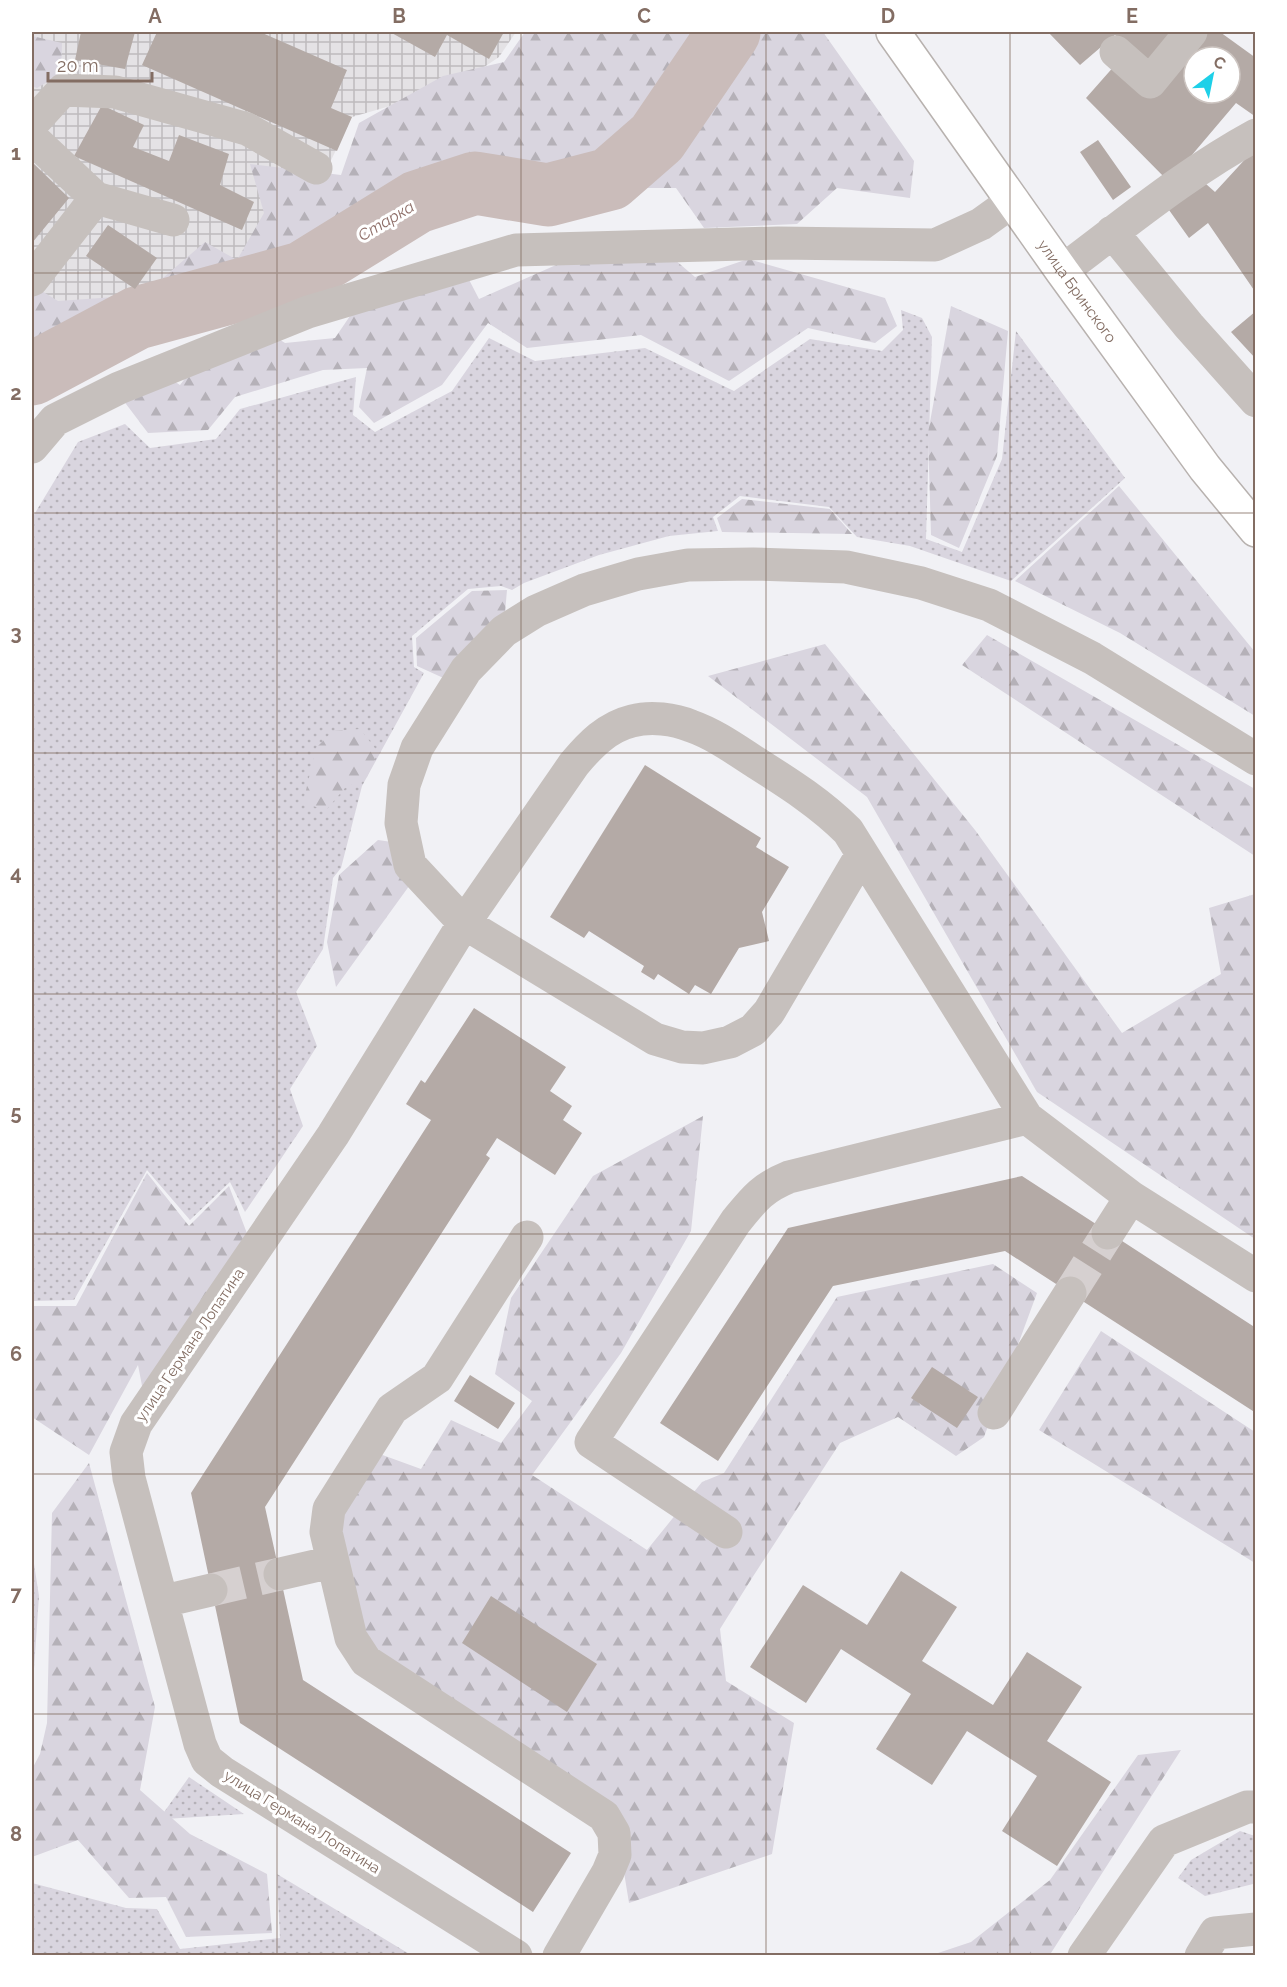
<svg xmlns="http://www.w3.org/2000/svg" width="1287" height="1987" viewBox="0 0 1287 1987" font-family="Raleway,sans-serif">
	<style>
		.industrial { fill: url(#industrial-grid) }
		.grass { fill: url(#grass-dots) }
		.forest { fill: url(#forest-firs) }
		.lines { fill: none; stroke-linecap: round; stroke-linejoin: round }
		.river { stroke: #cabcba; stroke-width: 63 }
		.building { fill: #b4aaa6; fill-rule: evenodd }
		.minor-tunnel { stroke: #d6d0d0; stroke-width: 33; stroke-dasharray: 33 16; stroke-linecap: butt }
		.major-casing { stroke: #b8b2af; stroke-width: 36 }
		.minor { stroke: #c6c0bd; stroke-width: 33 }
		.major { stroke: #fff; stroke-width: 33 }
		.grid { fill: none; stroke: #836d63; stroke-width: 1.5; stroke-opacity: 0.55 }
		.labels { text-anchor: middle; dominant-baseline: central; stroke-width: 6; stroke-linejoin: round; paint-order: stroke }
		.street-label { font-size: 15px; fill: #836d63; stroke: #fff }
		.water-label { font-size: 16px; font-style: italic; fill: #8e6e68; stroke: #fff }
		.neatline { fill: none; stroke: #836d63; stroke-width: 2 }
		.grid-label { font-size: 20px; text-anchor: middle; font-weight: bold; fill: #836d63 }
	</style>
	<defs>
		<pattern id="industrial-grid" width="8" height="8" patternUnits="userSpaceOnUse" patternTransform="scale(1.5)"><rect width="8" height="8" fill="#e4e2e5"/><path d="M0 4h8M4 0v8" fill="none" stroke="#bebbbd"/></pattern>
		<pattern id="grass-dots" width="8" height="8" patternUnits="userSpaceOnUse" patternTransform="scale(1.5)"><rect width="8" height="8" fill="#d9d5df"/><path d="M2 2h.1M6 6h.1" fill="none" stroke="#b5b1b8" stroke-width="1.8" stroke-linecap="round"/></pattern>
		<pattern id="forest-firs" width="22" height="20" patternUnits="userSpaceOnUse" patternTransform="scale(1.5)"><rect width="22" height="20" fill="#d9d5df"/><path d="M5 1l3.5 6h-7zM16 11l3.5 6h-7z" fill="#b5b1b8"/></pattern>
	</defs>
	<rect width="100%" height="100%" fill="#f1f1f5"/>
	<path class="industrial" d="M32,32H516L499,57L453,88L352,117L289,247L32,355Z"/>
	<path class="grass" d="M901,310L922,318L932,337L926,539L962,552L1002,459L1016,331L1125,478L1011,581L910,546L857,537L829,507L740,496L713,517L718,531L669,536L599,555L524,583L512,590L501,586L468,589L412,636L414,667L424,673L362,786L341,868L333,878L323,949L296,992L317,1046L290,1089L303,1126L245,1212L230,1182L190,1220L147,1170L74,1300L32,1301V518L78,442L125,424L150,448L216,439L240,409L356,377L353,415L375,432L452,391L489,338L535,361L645,348L734,391L810,339L882,351L903,330Z
		M32,1551L39,1596L32,1698Z
		M189,1777L244,1814L165,1819L162,1815Z
		M1240,1831L1255,1836L1256,1881L1253,1884L1205,1896L1178,1878L1191,1860Z
		M277,1874L411,1955H32V1883L126,1908L157,1909L180,1949L280,1938Z"/>
	<path class="forest" d="M525,32H823L914,161L910,198L837,188L797,224L704,228L676,188H616L426,224L279,271L202,287L118,341L55,377L32,393V285L58,301L143,295L205,242L237,260L264,213L250,164L341,175L359,123L443,76L504,62Z
		M32,36L62,43L61,74L37,88L32,86Z
		M608,242L667,253L695,277L748,259L885,298L897,326L875,343L808,328L729,381L641,335L527,348L488,323L442,385L374,423L359,407L367,368L323,370L235,397L208,430L148,433L123,400L151,366L180,385L213,342L260,327L285,343L335,338L367,291L464,270L479,299Z
		M951,306L1008,331L997,456L959,548L931,535L928,433Z
		M1119,486L1255,652V716L1120,633L1015,581Z
		M742,499L830,509L852,534L722,532L717,518Z
		M507,590L504,624L450,681L417,666L416,638L472,591Z
		M987,635L1255,789V856L962,665Z
		M825,644L975,830L1122,1033L1221,974L1209,908L1255,894V1239L1037,1092L867,797L708,676Z
		M360,729L378,752L367,777L345,788L326,810L303,803L316,748L333,731Z
		M378,840L413,845L412,882L336,987L327,942L339,875Z
		M703,1116L691,1231L621,1353L532,1475L647,1550L702,1482L724,1473L837,1297L993,1264L1037,1293L984,1437L956,1456L898,1417L840,1443L752,1578L720,1629L726,1681L794,1723L772,1854L629,1903L614,1811L365,1643L335,1524L377,1453L421,1469L451,1420L501,1443L532,1401L495,1374L511,1298L593,1176Z
		M147,1173L189,1226L229,1186L251,1244L150,1427L138,1365L89,1455L32,1417V1306H76Z
		M1101,1331L1255,1432V1563L1039,1430Z
		M89,1463L155,1707L140,1790L190,1834L267,1874L272,1933L186,1937L166,1897L129,1898L78,1840L32,1857V1769L40,1754L47,1723L52,1513Z
		M1181,1750L1051,1953L1048,1956L932,1955L971,1942L1050,1880L1138,1755Z"/>
	<g class="lines">
		<path class="river" d="M32,374L137,318L302,273L417,202L475,183L548,195L610,179L657,138L729,32"/>
	</g>
	<path class="building" d="M81,32H135L125,69L75,60Z
		M157,32H260L347,70L331,108L352,117L337,151L142,65Z
		M390,32H504L489,59L447,35L435,57Z
		M1048,32H1167L1174,38L1147,66L1115,35L1080,65Z
		M1198,32H1220L1256,58V117L1236,103L1169,182L1086,98L1116,64L1149,94ZM1194,57H1230V93H1194Z
		M102,105L144,125L133,147L169,161L179,135L229,154L220,185L254,202L242,230L74,156Z
		M1098,140L1131,187L1113,200L1080,152Z
		M1256,152V293L1208,223L1189,238L1169,210L1197,176L1215,192L1249,155Z
		M32,162L69,198L32,243Z
		M108,225L157,258L135,289L86,256Z
		M1256,311V359L1231,332Z
		M645,765L761,838L756,847L789,867L762,912L769,941L739,948L711,994L695,985L689,994L658,974L654,980L641,972L644,966L589,931L584,938L550,917Z
		M474,1008L566,1067L550,1091L572,1106L563,1120L582,1133L555,1175L497,1138L486,1155L490,1158L265,1507L303,1680L571,1853L533,1912L240,1723L191,1493L431,1120L406,1104L421,1080L425,1083Z
		M1022,1176L1256,1328V1413L1005,1251L833,1286L718,1461L660,1423L788,1228Z
		M932,1367L978,1397L957,1428L911,1398Z
		M470,1375L515,1403L498,1429L454,1401Z
		M901,1571L957,1607L922,1661L993,1705L1027,1652L1082,1687L1047,1741L1111,1782L1057,1866L1002,1831L1037,1776L967,1731L932,1785L876,1749L911,1694L841,1649L806,1703L750,1667L803,1585L867,1625Z
		M491,1596L597,1664L567,1712L462,1643Z"/>
	<g class="lines">
		<path class="minor-tunnel" d="M1070,1293L1108,1233
			M211,1590L280,1574"/>
		<defs>
			<g id="major">
				<path id="s1" d="M893,32L1062,271L1205,468L1256,530"/>
			</g>
		</defs>
		<use href="#major" class="major-casing"/>
		<path class="minor" d="M1116,52L1150,82L1191,32
			M32,124L63,90L115,92L247,129L316,168
			M32,138L96,198L32,280
			M96,198L173,220
			M1112,232L1189,326L1256,401
			M1062,271C1125,224 1186,173 1256,135
			M32,447L55,420L119,388L308,312L516,250L778,243L935,245L981,224L1013,201
			M862,854L769,1012L753,1030L730,1042L703,1048L682,1047L655,1039L464,923L410,865L401,823L404,785L417,748L466,670L504,631L536,611L584,590L638,574L688,565L753,564L846,567L921,583L989,605L1092,658L1256,759
			M1108,1233L1131,1197
			M527,1237L437,1378L392,1409L329,1509L326,1532L351,1638L366,1661L604,1816L614,1833L615,1855L608,1872L559,1956
			M994,1413L1070,1293
			M726,1532L591,1442L736,1221C754,1199 762,1188 789,1177L1027,1118
			M280,1574L332,1562
			M164,1601L211,1590
			M516,1956L222,1772L207,1760L200,1744L129,1478L126,1452L136,1424L333,1135L464,923L574,764C590,745 607,727 632,721C651,716 674,719 691,726C714,734 735,749 755,762C788,783 820,803 848,831L1027,1118L1131,1197L1256,1276
			M1084,1956L1164,1841L1247,1807H1256
			M1201,1956L1215,1933L1256,1929"/>
		<use href="#major" class="major"/>
	</g>
	<path class="grid" d="M277,32V1956M521,32V1956M766,32V1956M1010,32V1956M32,273H1256M32,513H1256M32,753H1256M32,994H1256M32,1234H1256M32,1474H1256M32,1714H1256"/>
	<g class="labels">
		<g class="street-label">
			<text stroke="none"><textPath href="#s1" startOffset="318">улица Бринского</textPath></text>
			<text transform="translate(190 1345) rotate(-56)">улица Германа Лопатина</text>
			<text transform="translate(302 1822) rotate(32)">улица Германа Лопатина</text>
		</g>
		<g class="water-label">
			<text transform="translate(386 221) rotate(-31)">Старка</text>
		</g>
	</g>
	<rect width="1287" height="1987" fill="none" stroke="#ffffff" stroke-width="66"/>
	<g transform="translate(1212 75) rotate(32)"><circle r="28" fill="#ffffff" stroke="#cdc5c1" stroke-width="1.5"/>
	<path d="M0-4.5L10 22L0 15L-10 22Z" fill="#1ed0e8"/>
	<text y="-9" font-size="16" font-weight="bold" text-anchor="middle" fill="#836d63">С</text>
	</g>
	<path d="M48 72v9h104v-9" fill="none" stroke="#836d63" stroke-width="3"/>
	<text x="57" y="72" font-size="18" fill="#836d63" stroke="#ffffff" stroke-width="4.5" paint-order="stroke">20 m</text>
	<rect x="33" y="33" width="1221" height="1921" class="neatline"/>
	<g class="grid-label">
		<text x="155" y="23">A</text>
		<text x="399" y="23">B</text>
		<text x="644" y="23">C</text>
		<text x="888" y="23">D</text>
		<text x="1132" y="23">E</text>
		<text x="16" y="160">1</text>
		<text x="16" y="400">2</text>
		<text x="16" y="640">3</text>
		<text x="16" y="880">4</text>
		<text x="16" y="1120">5</text>
		<text x="16" y="1361">6</text>
		<text x="16" y="1601">7</text>
		<text x="16" y="1841">8</text>
	</g>
</svg>
